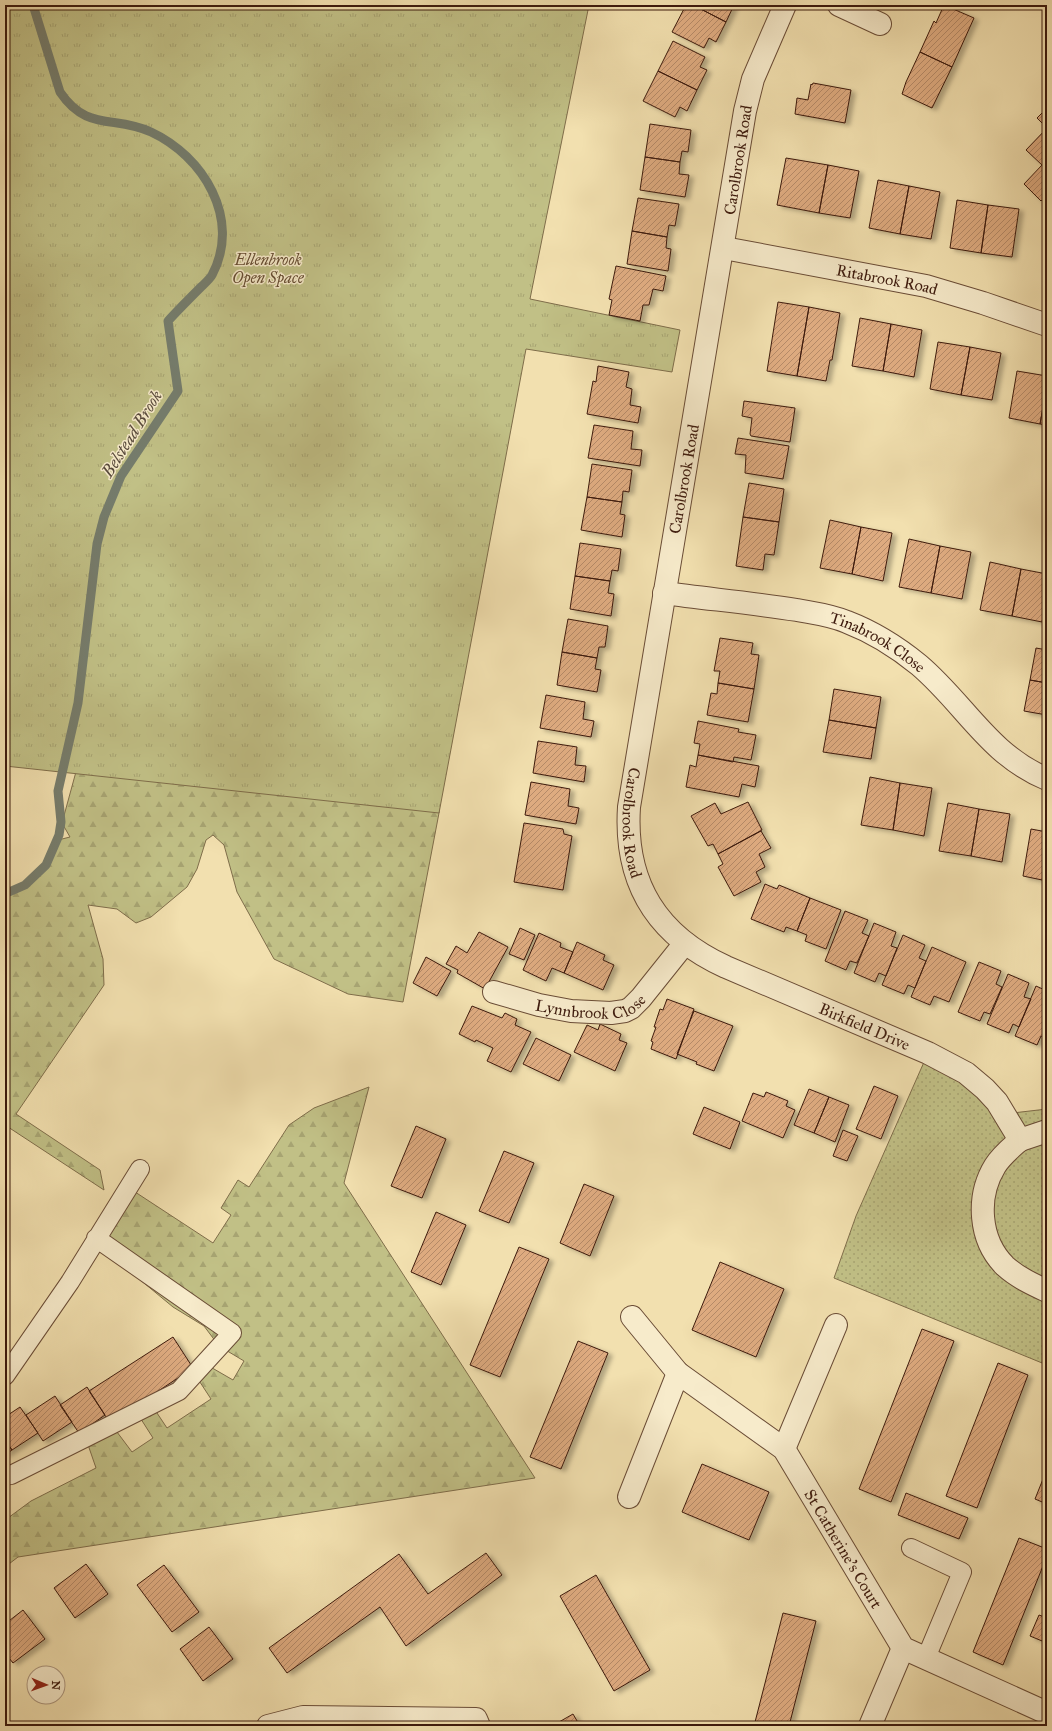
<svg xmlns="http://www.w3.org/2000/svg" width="1052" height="1731" viewBox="0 0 1052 1731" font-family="'IM FELL Great Primer',serif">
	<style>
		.grass { fill: url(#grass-dots); stroke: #7f6d4a }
		.forest { fill: url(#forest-firs); stroke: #7f6d4a }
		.park { fill: url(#park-tufts); stroke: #7f6d4a }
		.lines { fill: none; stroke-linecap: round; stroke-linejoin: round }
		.stream { stroke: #757c6c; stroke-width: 9 }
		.building { fill: url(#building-hatch); stroke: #3d1a0d; filter: url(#shadow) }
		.lane-casing { stroke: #6a4c36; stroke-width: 20 }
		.street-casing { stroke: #6a4c36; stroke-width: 24 }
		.lane { stroke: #f7ebcb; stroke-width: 18 }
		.street { stroke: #f7ebcb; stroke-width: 22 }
		.labels { text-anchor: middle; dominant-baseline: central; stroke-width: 3; stroke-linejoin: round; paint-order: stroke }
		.street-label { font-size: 16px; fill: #3d1a0d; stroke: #f7ebcb }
		.park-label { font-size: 16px; font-style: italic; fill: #654c31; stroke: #f7ebcb }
		.water-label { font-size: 17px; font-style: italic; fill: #594b3d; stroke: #f7ebcb }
	</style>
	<defs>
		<pattern id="grass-dots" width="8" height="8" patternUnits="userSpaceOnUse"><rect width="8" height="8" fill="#c1c086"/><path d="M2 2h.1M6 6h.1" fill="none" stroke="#a7a472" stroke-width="1.8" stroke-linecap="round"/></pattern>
		<pattern id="forest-firs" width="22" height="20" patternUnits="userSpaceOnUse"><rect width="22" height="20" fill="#c1c086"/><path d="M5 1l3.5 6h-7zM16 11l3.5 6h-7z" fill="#a7a472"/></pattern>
		<pattern id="park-tufts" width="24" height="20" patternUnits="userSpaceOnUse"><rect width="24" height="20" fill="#c1c086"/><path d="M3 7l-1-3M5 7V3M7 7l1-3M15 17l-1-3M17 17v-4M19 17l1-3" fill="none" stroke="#a7a472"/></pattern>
		<pattern id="building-hatch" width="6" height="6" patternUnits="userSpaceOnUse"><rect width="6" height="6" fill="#deab80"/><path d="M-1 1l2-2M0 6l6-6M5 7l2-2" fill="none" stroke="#b58a67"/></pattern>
		<filter id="shadow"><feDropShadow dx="4.5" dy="2.5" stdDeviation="2" flood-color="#0004"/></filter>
	</defs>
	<rect width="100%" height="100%" fill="#f2e0af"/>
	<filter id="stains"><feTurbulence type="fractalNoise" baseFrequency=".005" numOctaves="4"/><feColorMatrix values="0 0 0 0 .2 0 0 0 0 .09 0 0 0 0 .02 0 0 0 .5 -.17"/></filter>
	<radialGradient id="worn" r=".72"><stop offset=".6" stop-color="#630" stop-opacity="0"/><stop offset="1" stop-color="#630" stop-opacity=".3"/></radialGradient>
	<path class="grass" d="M928,1053L1004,1114L1047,1109V1365L834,1278L856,1216Z"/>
	<path class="forest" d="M450,659L439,813L403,1002L348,994L274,959L237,892L224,845L213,835L206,840L197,869L187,887L151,917L136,923L117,909L88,905L103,959L104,985L16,1114L100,1170L104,1190L5,1125V894C35,882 41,866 58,840L70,837L62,823L95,702Z
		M369,1087L344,1183L535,1478L18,1557L5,1567V1515L8,1518L31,1501L96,1468L85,1436L114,1428L132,1452L153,1438L139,1416L153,1407L167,1428L211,1399L194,1373L207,1365L233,1380L244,1361L219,1346L204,1326L173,1307L121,1264L104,1224L129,1188L213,1243L231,1215L221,1208L238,1180L249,1187L289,1125L314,1108Z"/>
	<path class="park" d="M5,5H589L530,299L680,330L672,372L526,349L439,813L5,766Z"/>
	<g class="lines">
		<path class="stream" d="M5,891L9,892L25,885L46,865L59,835L61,822L58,791L78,703L97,544L104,517L121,476L178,391L168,321C178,310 189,299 200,288C204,284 210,279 212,275C242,219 203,156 151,132C114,115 87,132 60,92L33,5"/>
	</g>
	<path class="building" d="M686,5H693L726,22L716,42L709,38L704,48L672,32Z
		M693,5H734L726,22Z
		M944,5L974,18L952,67L920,52L934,21L936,23Z
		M673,41L705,57L700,67L707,70L697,90L658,71Z
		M920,52L952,67L932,108L902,94L906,82Z
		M658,71L697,90L687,111L680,107L675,117L643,101Z
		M813,83L851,90L845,123L795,114L797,98L808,100L811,84L812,85Z
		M1047,108V128L1037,118Z
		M650,124L691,130L688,152L682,151L680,162L645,157Z
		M1047,128V195L1041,201L1024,184L1042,165L1026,150Z
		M645,157L680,162L679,174L689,175L685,197L640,190Z
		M786,158L828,165L819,213L777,205Z
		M828,165L859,171L850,218L819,213Z
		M878,180L909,186L900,234L869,228Z
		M909,186L940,192L931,239L900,234Z
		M638,198L679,204L675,226L669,225L667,237L632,231Z
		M957,200L988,205L981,253L950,248Z
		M988,205L1019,209L1012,257L981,253Z
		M632,231L667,237L666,248L671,249L668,271L627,264Z
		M616,266L666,276L663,291L653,289L649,305H643L640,321L609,315L612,300L609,299Z
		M778,302L809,307L797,376L767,371Z
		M809,307L840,313L832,360H830L826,381L797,376Z
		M860,318L891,324L883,371L852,366Z
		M891,324L922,330L914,377L883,371Z
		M938,342L970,347L961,395L930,389Z
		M970,347L1001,353L992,400L961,395Z
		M598,366L629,372L626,387L632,389L630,405L641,407L638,423L587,414L593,381L596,382Z
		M1017,371L1047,376V385L1040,424L1009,418Z
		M1047,385V425L1040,424Z
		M744,401L795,408L790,442L751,436L750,434L752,418L742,416Z
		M594,425L633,431L631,449L642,450L640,466L588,458Z
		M738,438L789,446L783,479L745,473L746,455L735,454Z
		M592,464L632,470L629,492L623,491L622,502L587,497Z
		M749,483L784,489L779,522L743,517Z
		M587,497L622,502L620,514L625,515L622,537L581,530Z
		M743,517L779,522L774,555L765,554L763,570L736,566Z
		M830,520L861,527L852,574L820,568Z
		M861,527L892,533L883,581L852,574Z
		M909,539L940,546L931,593L899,587Z
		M580,543L621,549L618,571L612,570L610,581L575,576Z
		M940,546L971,552L962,599L931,593Z
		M990,562L1021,569L1012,616L980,610Z
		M1021,569L1047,574V600L1042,622L1012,616Z
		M575,576L610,581L608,593L614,594L611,616L570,609Z
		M568,619L608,626L605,647H599L597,658L562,652Z
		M720,638L753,643L751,654L759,655L754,689L718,683L720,671H714Z
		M1036,648L1047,650V683L1030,680Z
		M562,652L597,658L595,669L601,670L597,692L557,685Z
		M1030,680L1047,683V715L1024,711Z
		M718,683L754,689L748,722L707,715L711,693L717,694Z
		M834,689L881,697L876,728L829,720Z
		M546,695L585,702L583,719L594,721L591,737L540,728Z
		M829,720L876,728L871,759L823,752Z
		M698,721L739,729L738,732L756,735L751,760L734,757L733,762L698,755L700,744L694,743Z
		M538,741L577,747L575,765L586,766L584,782L533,773Z
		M698,755L759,766L755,787L742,784L739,797L686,787L690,765L696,767Z
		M870,777L900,783L893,830L861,825Z
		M531,782L570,789L568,806L579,808L576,824L525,815Z
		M900,783L932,788L924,836L893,830Z
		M748,802L762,830L718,854L713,844L708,846L691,816L715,803L721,814Z
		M948,803L979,809L971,856L939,851Z
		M979,809L1010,814L1002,862L971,856Z
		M524,823L563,829L564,834L572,836L563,890L514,882Z
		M1031,829L1047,832V881L1023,876Z
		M761,831L771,848L759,854L765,867L756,872L761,882L734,896L718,867L723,864L718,854Z
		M765,884L777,889L779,885L810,898L797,931L786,927L784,932L751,919Z
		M810,898L841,910L826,949L805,941L807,935L797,931Z
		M845,911L868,920L862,933L869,936L857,963L850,961L846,970L825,961Z
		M874,923L896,932L891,946L897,948L886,976L879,973L875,982L854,973Z
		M520,928L535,935L524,960L509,954Z
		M479,932L508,947L485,989L457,973L458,970L446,964L456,946L467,953Z
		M539,933L561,943L560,947L573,952L564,973L552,968L546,981L523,970Z
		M903,935L925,945L919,958L926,961L915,988L908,985L904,994L882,985Z
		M577,942L605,955L603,960L614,965L603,990L564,973Z
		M932,947L966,962L949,1002L934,996L930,1005L911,997Z
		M426,957L451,971L437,996L413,983Z
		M979,962L1001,971L996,984L1002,987L990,1014L984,1012L980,1021L958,1012Z
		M1008,974L1029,983L1024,997L1031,999L1019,1027L1013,1024L1009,1033L987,1024Z
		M1036,986L1047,991V1038L1041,1036L1037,1045L1015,1036Z
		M667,999L694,1009L676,1059L651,1049L653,1042L651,1041L656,1027H654L660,1009L663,1010Z
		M472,1006L502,1018L505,1013L517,1019L515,1025L531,1032L511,1072L487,1061L493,1048L476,1040L475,1042L459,1034Z
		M694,1011L733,1026L714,1071L696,1064L697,1062L677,1054Z
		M600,1024L621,1034L619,1040L627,1043L615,1071L574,1052L587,1025L598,1030Z
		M536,1038L571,1055L559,1081L523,1064Z
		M874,1086L898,1096L881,1139L856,1129Z
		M809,1089L829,1097L814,1133L794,1125Z
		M766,1092L788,1101L786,1106L795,1110L783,1138L742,1121L753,1093L764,1097Z
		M829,1097L849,1105L835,1142L814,1133Z
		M704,1107L740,1122L730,1149L693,1134Z
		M416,1126L446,1139L422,1198L391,1186Z
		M843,1130L858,1136L847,1161L833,1156Z
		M504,1151L534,1163L509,1223L479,1211Z
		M584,1184L614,1196L590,1256L560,1243Z
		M436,1212L466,1225L441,1285L411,1272Z
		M519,1247L549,1259L500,1377L470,1365Z
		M720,1262L784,1289L756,1357L692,1330Z
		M922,1329L954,1341L891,1502L859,1489Z
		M173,1337L193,1368L110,1423L89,1391Z
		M578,1341L608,1353L561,1469L530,1457Z
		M998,1363L1028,1375L977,1508L946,1496Z
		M87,1387L105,1415L79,1433L60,1405Z
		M55,1396L72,1422L43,1441L26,1415Z
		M20,1407L38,1433L12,1450L5,1440V1417Z
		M5,1440L12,1450L5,1455Z
		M702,1464L769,1492L749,1540L682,1512Z
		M1047,1469V1504L1035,1499Z
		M906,1493L968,1518L959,1539L898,1515Z
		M1019,1538L1047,1549V1556L1003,1665L973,1652Z
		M486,1553L502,1575L406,1646L380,1607L287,1673L269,1648L399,1554L428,1594Z
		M86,1564L108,1594L75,1618L54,1588Z
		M164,1565L199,1612L172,1632L137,1585Z
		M596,1575L650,1670L614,1691L560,1596Z
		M23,1610L45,1639L13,1663L5,1653V1624Z
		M783,1613L816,1621L789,1726H754Z
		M1039,1615L1047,1618V1643L1030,1636Z
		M209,1627L233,1659L203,1681L180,1649Z
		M573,1714L580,1726H552Z"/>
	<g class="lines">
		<defs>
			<path id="lane" d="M5,1376L70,1282L140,1169
				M5,1476L11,1475L179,1391L232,1333L96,1238
				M911,1548L962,1572L926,1658"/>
			<g id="street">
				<path id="s1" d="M785,5L753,79L745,111L629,807C624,884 658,936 726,967L928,1053L966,1073L985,1089L997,1102L1020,1140L1047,1131"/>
				<path d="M839,5L880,24"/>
				<path id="s2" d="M724,248L926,286L983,303L1047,325"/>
				<path id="s3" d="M664,593C708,599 753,603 797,610C813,613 831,615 847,622C873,632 897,647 919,665C965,704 989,755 1047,779"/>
				<path id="s4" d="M494,992L539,1005L571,1011L611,1013L625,1011L631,1008L641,998L685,943"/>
				<path d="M1020,1140C1011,1148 1001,1156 995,1166C976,1197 979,1240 1005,1266C1017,1277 1032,1284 1047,1291"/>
				<path id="s5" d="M632,1317L678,1373L784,1449L903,1648L1047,1713"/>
				<path d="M784,1449L836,1325"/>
				<path d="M629,1497L678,1373"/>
				<path d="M268,1726L303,1717L476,1719L479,1726"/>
				<path d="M870,1726L903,1648"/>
			</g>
		</defs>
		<use href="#lane" class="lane-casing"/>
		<use href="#street" class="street-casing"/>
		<use href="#lane" class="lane"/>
		<use href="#street" class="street"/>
	</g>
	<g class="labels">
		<g class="street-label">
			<text transform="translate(738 160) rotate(-81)">Carolbrook Road</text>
			<text stroke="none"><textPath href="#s2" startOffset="166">Ritabrook Road</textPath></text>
			<text transform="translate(684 479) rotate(-80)">Carolbrook Road</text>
			<text stroke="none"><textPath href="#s3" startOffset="222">Tinabrook Close</textPath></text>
			<text stroke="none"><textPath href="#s1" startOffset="835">Carolbrook Road</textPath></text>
			<text stroke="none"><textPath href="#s4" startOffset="100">Lynnbrook Close</textPath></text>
			<text stroke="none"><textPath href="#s1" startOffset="1171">Birkfield Drive</textPath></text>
			<text stroke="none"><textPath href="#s5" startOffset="319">St Catherine's Court</textPath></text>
		</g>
		<g class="park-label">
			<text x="268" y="259">Ellenbrook<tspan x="268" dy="18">Open Space</tspan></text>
		</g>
		<g class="water-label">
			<text transform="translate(132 434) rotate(-58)">Belstead Brook</text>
		</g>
	</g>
	<rect width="1052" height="1731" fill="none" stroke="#f2e0af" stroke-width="20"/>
	<rect x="6" y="6" width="1040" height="1719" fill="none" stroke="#3d1a0d" stroke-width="2"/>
	<rect x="10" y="10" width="1032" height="1711" fill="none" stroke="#3d1a0d"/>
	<g transform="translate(46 1685) rotate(92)"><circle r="19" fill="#f7ebcb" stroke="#ad977f"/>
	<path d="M0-3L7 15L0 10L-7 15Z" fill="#8f2418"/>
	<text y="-6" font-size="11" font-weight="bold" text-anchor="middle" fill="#3d1a0d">N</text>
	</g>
	<rect width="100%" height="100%" filter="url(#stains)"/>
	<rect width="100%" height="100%" fill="url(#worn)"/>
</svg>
